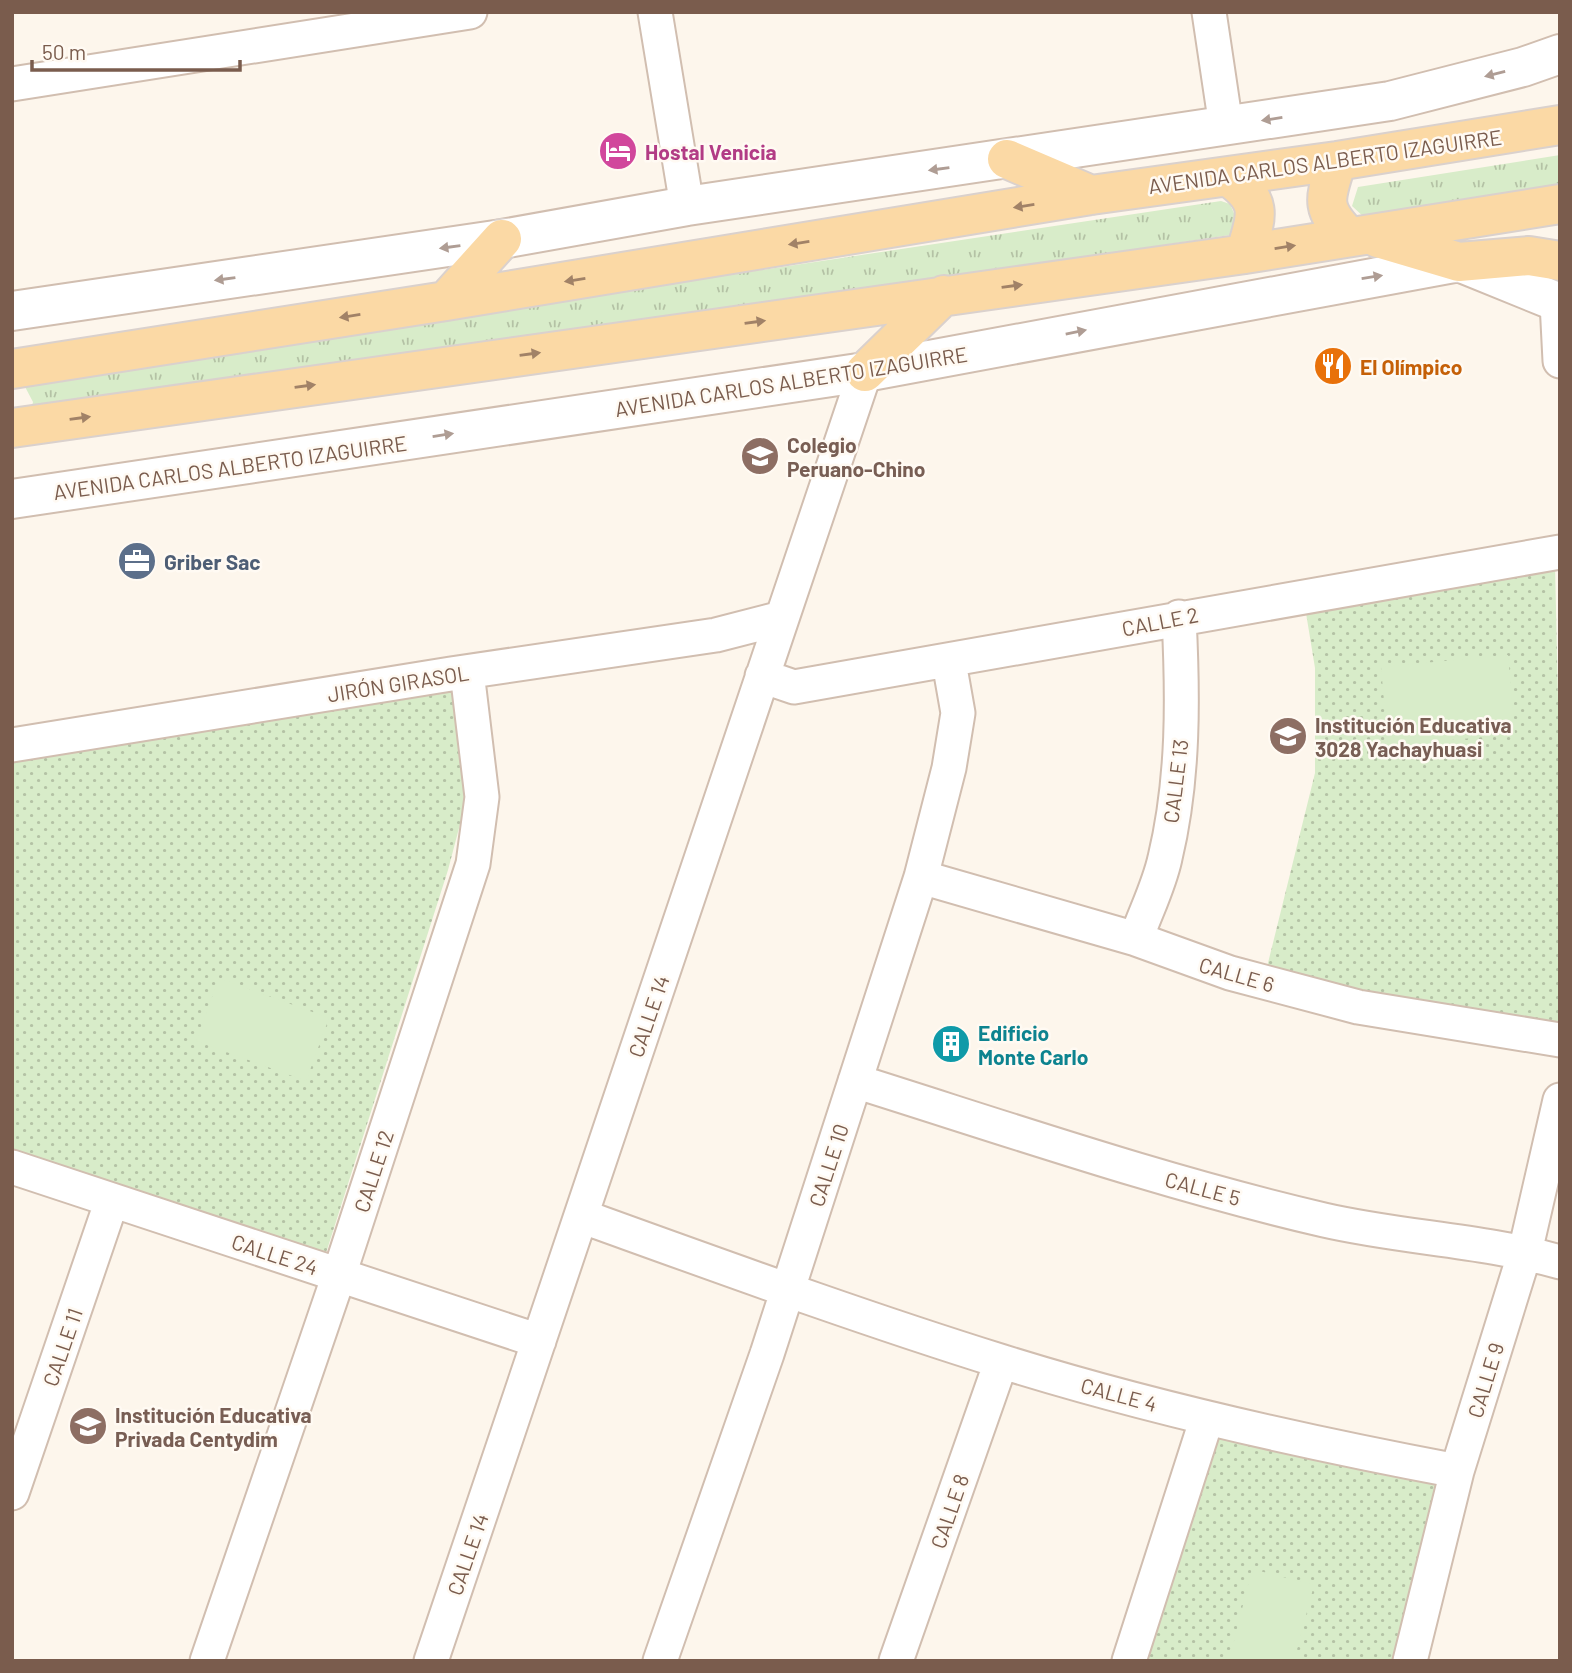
<svg xmlns="http://www.w3.org/2000/svg" width="1572" height="1673" viewBox="0 0 1572 1673" font-family="Barlow,sans-serif">
	<style>
		.grass { fill: url(#grass-tufts) }
		.park { fill: url(#park-dots) }
		.pitch { fill: #d8ecc9 }
		.lines { fill: none; stroke-linecap: round; stroke-linejoin: round }
		.minor-casing { stroke: #d1beb0; stroke-width: 37 }
		.tertiary-casing { stroke: #d1beb0; stroke-width: 42 }
		.primary-casing { stroke: #dad1cd; stroke-width: 42 }
		.minor { stroke: #fff; stroke-width: 33 }
		.tertiary { stroke: #fff; stroke-width: 38 }
		.primary { stroke: #fbd9a5; stroke-width: 38 }
		.oneway { fill: #af9d94 }
		.oneway2 { fill: #a18267 }
		.labels { text-anchor: middle; dominant-baseline: central; stroke-width: 5; stroke-linejoin: round; paint-order: stroke }
		.hotel-label { font-size: 21px; font-weight: bold; fill: #b23c85; stroke: #fffaf3; text-anchor: start }
		.street-label { font-size: 21px; fill: #7a5c4d; stroke: #fffaf3 }
		.food-label { font-size: 21px; font-weight: bold; fill: #c56008; stroke: #fffaf3; text-anchor: start }
		.education-label { font-size: 21px; font-weight: bold; fill: #785e54; stroke: #fffaf3; text-anchor: start }
		.service-label { font-size: 21px; font-weight: bold; fill: #4e5e75; stroke: #fffaf3; text-anchor: start }
		.culture-label { font-size: 21px; font-weight: bold; fill: #0d838f; stroke: #fffaf3; text-anchor: start }
	</style>
	<defs>
		<pattern id="grass-tufts" width="24" height="20" patternUnits="userSpaceOnUse" patternTransform="scale(1.75)"><rect width="24" height="20" fill="#d8ecc9"/><path d="M3 7l-1-3M5 7V3M7 7l1-3M15 17l-1-3M17 17v-4M19 17l1-3" fill="none" stroke="#b4c2a5"/></pattern>
		<pattern id="park-dots" width="8" height="8" patternUnits="userSpaceOnUse" patternTransform="scale(1.75)"><rect width="8" height="8" fill="#d8ecc9"/><path d="M2 2h.1M6 6h.1" fill="none" stroke="#b4c2a5" stroke-width="1.8" stroke-linecap="round"/></pattern>
	</defs>
	<rect width="100%" height="100%" fill="#fdf6ec"/>
	<path class="grass" d="M1560,155V185L1366,219L1352,206L1358,187Z
		M1221,201L1230,204L1236,218L1230,235L30,414L33,402L22,381Z"/>
	<path class="park" d="M1555,564L1560,792V1027L1367,994L1267,967L1315,773V668L1305,607Z
		M453,687L469,790L448,870L326,1253L12,1158V754Z
		M1215,1430L1444,1477L1392,1661H1137Z"/>
	<path class="pitch" d="M1508,655L1515,734L1388,746L1381,667Z
		M219,978L329,1018L306,1081L196,1041Z
		M1252,1569L1314,1585L1294,1661H1229Z"/>
	<g class="lines">
		<defs>
			<path id="minor" d="M655,12L687,206
				M1209,12L1226,126
				M12,84L470,12
				M1557,302L1560,361
				M762,676L794,687L1560,552
				M12,745L451,674L716,635L782,618
				M921,877L1136,939L1230,973L1358,1007L1560,1040
				M1136,939C1145,913 1159,886 1165,858C1184,779 1183,697 1179,617
				M855,1081C1011,1130 1165,1183 1324,1220C1402,1238 1483,1240 1560,1262
				M12,1167L539,1341
				M581,1216C720,1266 859,1317 1000,1361C1150,1408 1303,1442 1457,1471
				M12,1493L112,1200
				M207,1661L339,1275L473,864L482,797L467,672
				M431,1661L865,372
				M660,1661L767,1354L921,877L949,768L958,713L949,662
				M896,1661L1001,1362
				M1129,1661L1207,1418
				M1410,1661L1457,1471L1525,1252L1560,1100"/>
			<path id="tertiary" d="M12,311L502,239L687,206L1390,101L1523,67L1560,54
				M12,499L865,372L1459,262L1560,303"/>
			<path id="primary" d="M1007,159L1091,195
				M1337,161C1325,199 1319,207 1349,237
				M1229,177C1264,202 1257,216 1245,254
				M1378,238L1459,262L1529,256L1560,261
				M446,301L502,239
				M12,369L446,301L1091,195L1337,161L1560,125
				M865,372L944,295
				M12,428L1245,254L1560,204"/>
		</defs>
		<use href="#minor" class="minor-casing"/>
		<use href="#tertiary" class="tertiary-casing"/>
		<use href="#primary" class="primary-casing"/>
		<use href="#minor" class="minor"/>
		<use href="#tertiary" class="tertiary"/>
		<use href="#primary" class="primary"/>
	</g>
	<defs><path id="oneway-solid" d="M-6-.8H1V-3.2L6.5 0L1 3.2V.8H-6Z" transform="scale(1.75)"/></defs>
	<g class="oneway">
		<use href="#oneway-solid" transform="translate(1495 74) rotate(166)"/>
		<use href="#oneway-solid" transform="translate(1272 119) rotate(171)"/>
		<use href="#oneway-solid" transform="translate(939 169) rotate(172)"/>
		<use href="#oneway-solid" transform="translate(450 247) rotate(172)"/>
		<use href="#oneway-solid" transform="translate(1372 277) rotate(-9)"/>
		<use href="#oneway-solid" transform="translate(225 279) rotate(172)"/>
		<use href="#oneway-solid" transform="translate(1076 332) rotate(-11)"/>
		<use href="#oneway-solid" transform="translate(443 435) rotate(-9)"/>
	</g>
	<g class="oneway2">
		<use href="#oneway-solid" transform="translate(1024 206) rotate(171)"/>
		<use href="#oneway-solid" transform="translate(799 243) rotate(171)"/>
		<use href="#oneway-solid" transform="translate(1285 247) rotate(-9)"/>
		<use href="#oneway-solid" transform="translate(575 280) rotate(171)"/>
		<use href="#oneway-solid" transform="translate(1012 286) rotate(-8)"/>
		<use href="#oneway-solid" transform="translate(350 316) rotate(171)"/>
		<use href="#oneway-solid" transform="translate(755 322) rotate(-8)"/>
		<use href="#oneway-solid" transform="translate(530 354) rotate(-8)"/>
		<use href="#oneway-solid" transform="translate(305 386) rotate(-8)"/>
		<use href="#oneway-solid" transform="translate(80 418) rotate(-8)"/>
	</g>
	<defs>
		<symbol id="hotel-disc" viewBox="-11 -11 22 22"><circle r="9.5" fill="#d1479c" stroke="#fffaf3"/><path d="M-6-4.5h1.5V1H6V5H4.5V3h-9V5H-6ZM-4 0a1.8 1.8 0 1 1 3.6 0ZM.5 0V-2.5h3Q6-2.5 6 0Z" fill="#fff"/></symbol>
		<symbol id="restaurant-disc" viewBox="-11 -11 22 22"><circle r="9.5" fill="#e8710a" stroke="#fffaf3"/><path d="M-5-6h1v4h1v-4h1v4h1v-4h1v5L-1.5 .5V6h-2V.5L-5-1ZM5-6V6H3V1.5H1.5Q1.5-4 5-6Z" fill="#fff"/></symbol>
		<symbol id="school-disc" viewBox="-11 -11 22 22"><circle r="9.5" fill="#8d6e63" stroke="#fffaf3"/><path d="M0-5L7-2L0 1L-7-2ZM-4 1L0 2.5L4 1V4Q0 6-4 4Z" fill="#fff"/></symbol>
		<symbol id="office-disc" viewBox="-11 -11 22 22"><circle r="9.5" fill="#5c6f8a" stroke="#fffaf3"/><path d="M-6-3h4V-5.5h4V-3h4V5H-6ZM-1-4.5V-3h2v-1.5ZM-6 0V1H6V0Z" fill="#fff"/></symbol>
		<symbol id="building-disc" viewBox="-11 -11 22 22"><circle r="9.5" fill="#0f9aa8" stroke="#fffaf3"/><path d="M-4-6H4V6H1V3H-1V6H-4ZM-2.5-4.3h1.7v1.8h-1.7ZM.8-4.3h1.7v1.8H.8ZM-2.5-1h1.7V.8h-1.7ZM.8-1h1.7V.8H.8Z" fill="#fff"/></symbol>
	</defs>
	<g fill-rule="evenodd">
		<use href="#hotel-disc" x="596" y="129" width="44" height="44"/>
		<use href="#restaurant-disc" x="1311" y="344" width="44" height="44"/>
		<use href="#school-disc" x="738" y="434" width="44" height="44"/>
		<use href="#office-disc" x="115" y="539" width="44" height="44"/>
		<use href="#school-disc" x="1266" y="714" width="44" height="44"/>
		<use href="#building-disc" x="929" y="1022" width="44" height="44"/>
		<use href="#school-disc" x="66" y="1404" width="44" height="44"/>
	</g>
	<g class="labels">
		<g class="hotel-label">
			<text x="645" y="151">Hostal Venicia</text>
		</g>
		<g class="street-label">
			<text transform="translate(1325 161) rotate(-8)">AVENIDA CARLOS ALBERTO IZAGUIRRE</text>
			<text transform="translate(791 381) rotate(-9)">AVENIDA CARLOS ALBERTO IZAGUIRRE</text>
			<text transform="translate(230 467) rotate(-8)">AVENIDA CARLOS ALBERTO IZAGUIRRE</text>
			<text transform="translate(1160 621) rotate(-11)">CALLE 2</text>
			<text transform="translate(398 683) rotate(-9)">JIRÓN GIRASOL</text>
			<text transform="translate(1175 781) rotate(-83)">CALLE 13</text>
			<text transform="translate(1237 974) rotate(16)">CALLE 6</text>
			<text transform="translate(648 1016) rotate(-71)">CALLE 14</text>
			<text transform="translate(828 1165) rotate(-72)">CALLE 10</text>
			<text transform="translate(373 1171) rotate(-72)">CALLE 12</text>
			<text transform="translate(1203 1188) rotate(15)">CALLE 5</text>
			<text transform="translate(275 1254) rotate(18)">CALLE 24</text>
			<text transform="translate(62 1347) rotate(-71)">CALLE 11</text>
			<text transform="translate(1485 1380) rotate(-73)">CALLE 9</text>
			<text transform="translate(1119 1394) rotate(15)">CALLE 4</text>
			<text transform="translate(949 1511) rotate(-71)">CALLE 8</text>
			<text transform="translate(467 1554) rotate(-71)">CALLE 14</text>
		</g>
		<g class="food-label">
			<text x="1360" y="366">El Olímpico</text>
		</g>
		<g class="education-label">
			<text x="787" y="444">Colegio<tspan x="787" dy="24">Peruano-Chino</tspan></text>
			<text x="1315" y="724">Institución Educativa<tspan x="1315" dy="24">3028 Yachayhuasi</tspan></text>
			<text x="115" y="1414">Institución Educativa<tspan x="115" dy="24">Privada Centydim</tspan></text>
		</g>
		<g class="service-label">
			<text x="164" y="561">Griber Sac</text>
		</g>
		<g class="culture-label">
			<text x="978" y="1032">Edificio<tspan x="978" dy="24">Monte Carlo</tspan></text>
		</g>
	</g>
	<rect width="1572" height="1673" fill="none" stroke="#7a5c4d" stroke-width="28"/>
	<path d="M32 60v10h208v-10" fill="none" stroke="#7a5c4d" stroke-width="3.5"/>
	<text x="42" y="60" font-size="21" fill="#7a5c4d" stroke="#fffaf3" stroke-width="5" paint-order="stroke">50 m</text>
</svg>
